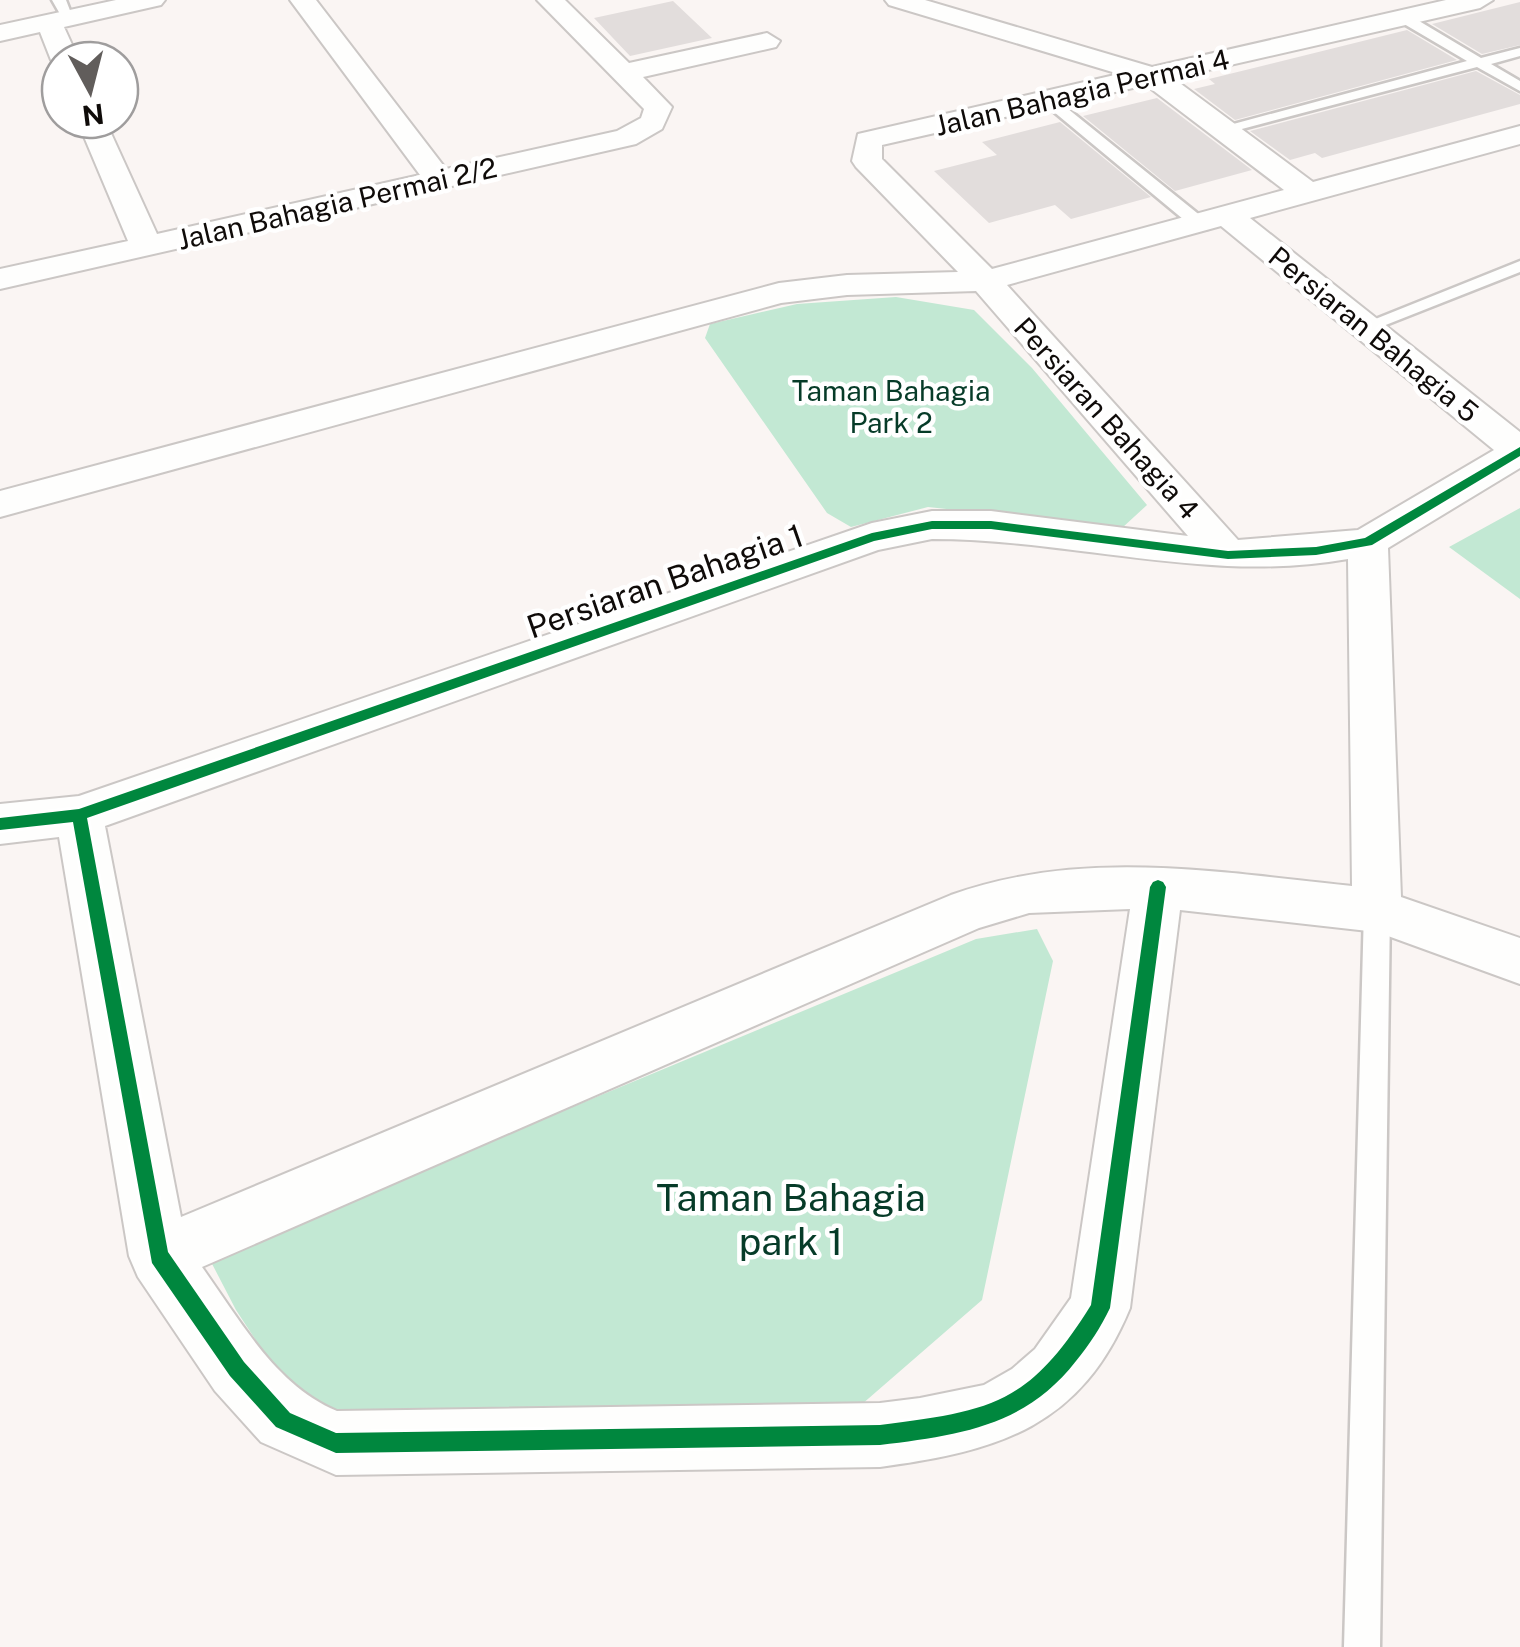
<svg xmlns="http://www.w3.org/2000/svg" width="1520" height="1647" viewBox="0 0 1520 1647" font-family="'Public Sans',sans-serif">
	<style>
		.green { fill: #c2e8d3 }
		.building { fill: #e2dddc }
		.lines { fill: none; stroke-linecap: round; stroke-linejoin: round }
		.service-casing { stroke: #cbc7c5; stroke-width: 5 }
		.minor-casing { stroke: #cbc7c5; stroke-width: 4 }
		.service { fill: #fefefd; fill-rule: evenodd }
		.minor { fill: #fefefd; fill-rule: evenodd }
		.cycleway-casing { stroke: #fff; stroke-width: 6 }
		.cycleway { fill: #00873e; fill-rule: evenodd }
		.labels { text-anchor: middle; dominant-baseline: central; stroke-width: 9; stroke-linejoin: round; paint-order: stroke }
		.far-street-label { font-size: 28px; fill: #0f0b09; stroke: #fff }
		.far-park-label { font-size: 28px; fill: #063b28; stroke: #fff }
		.street-label { font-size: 32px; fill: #0f0b09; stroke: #fff }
		.near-park-label { font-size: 38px; fill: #063b28; stroke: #fff }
	</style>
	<rect width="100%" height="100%" fill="#faf5f3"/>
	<path class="green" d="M896,297L974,310L1032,368L1147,505L1122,528L928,507L851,527L827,513L705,338L710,324L797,304Z
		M1520,508V599L1449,547Z
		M1037,929L1053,961L982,1300L861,1405L340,1414L280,1377L236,1310L209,1258L976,939Z"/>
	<path class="building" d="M673,1L712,38L630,56L594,18Z
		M1520,2V45L1482,54L1432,24Z
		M1407,30L1457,60L1235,120L1194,89L1215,84L1209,79Z
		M1476,71L1520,95V104L1322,158L1315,153L1290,160L1250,131Z
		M1157,98L1252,170L1175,191L1083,116Z
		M1060,122L1151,197L1071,219L1055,205L989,223L934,171L997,155L982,142Z"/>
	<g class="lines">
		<defs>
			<path id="service" d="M52,0H66L74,21H64Z
				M1399,15H1409L1481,58L1520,48V56L1491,64L1520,81V91L1477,67L1223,134L1215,129L1467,61L1399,21Z
				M1042,96H1052L1207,221V229H1195L1042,102Z
				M1520,261V272L1373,330L1358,326Z
				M1377,899L1386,902L1390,910L1380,1647H1344L1364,910L1368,902Z"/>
			<path id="minor" d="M116,0H165L161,5L64,27L79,60H60V67L51,60L40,32L0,41V25Z
				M290,0H316L446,169L617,131L641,118L644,109L537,0H565L629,63L767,33L780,41L776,47L643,77L672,107L662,129L636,144L0,289V269L128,241L77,120H105L157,234L420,175Z
				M885,0H925L1152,67L1446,0H1493L1480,8L1173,78L1313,182L1520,126V144L1250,218L1520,432V468L1388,548L1401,897L1520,938V984L1377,932L1180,910L1130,1308C1081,1427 999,1451 880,1467L336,1475L261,1442L215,1391L138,1277L129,1256L59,837L0,844V804L79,796L872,523L932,511H991L1188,536L976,291L847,295L781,303L0,517V491L779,283L847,275L958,272L856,167L852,161L858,134L1119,74L889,5ZM1146,85L1284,190L992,269L882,159V145ZM1221,226L1494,450L1358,530L1238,540L1007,285ZM932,539C1072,539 1209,584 1348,559L1352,886C1217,872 1082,848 951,895L181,1217L105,826L878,550ZM1130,909L1071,1298L1035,1349L1012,1369L984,1385L920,1398L880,1403L337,1411C275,1385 240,1320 202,1267L979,928L1029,913Z"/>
		</defs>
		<use href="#service" class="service-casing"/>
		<use href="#minor" class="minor-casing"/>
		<use href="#service" class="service"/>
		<use href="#minor" class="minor"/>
		<defs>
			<path id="cycleway" d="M1520,447V456L1372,545L1316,555L1228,559L991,529H932L874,541L87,818L168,1252L244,1362L290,1413L336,1433L880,1425C991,1411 1029,1405 1091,1305L1150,887L1153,882L1158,880L1163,882L1166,887L1110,1308C1101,1327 1089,1345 1076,1361C1025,1427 958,1435 880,1445L336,1453L276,1427L230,1376L152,1263L73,822L0,830V818L79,809L872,533L932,521H991L1228,551L1316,547L1365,538Z"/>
		</defs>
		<use href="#cycleway" class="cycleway-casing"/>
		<use href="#cycleway" class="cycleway"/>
	</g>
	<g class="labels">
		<g class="far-street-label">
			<text transform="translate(1082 92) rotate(-13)">Jalan Bahagia Permai 4</text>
			<text transform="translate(337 203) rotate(-13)">Jalan Bahagia Permai 2/2</text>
			<text transform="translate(1374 334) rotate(39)">Persiaran Bahagia 5</text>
			<text transform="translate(1107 418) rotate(48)">Persiaran Bahagia 4</text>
		</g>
		<g class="far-park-label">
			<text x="891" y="390">Taman Bahagia<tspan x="891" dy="32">Park 2</tspan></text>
		</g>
		<g class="street-label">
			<text transform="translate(665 581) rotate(-19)">Persiaran Bahagia 1</text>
		</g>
		<g class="near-park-label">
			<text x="791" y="1197">Taman Bahagia<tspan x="791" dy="44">park 1</tspan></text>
		</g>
	</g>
	<g transform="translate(90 90) rotate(173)"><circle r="48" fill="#ffffff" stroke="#9f9d9d" stroke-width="2.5"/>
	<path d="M0-8L18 38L0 25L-18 38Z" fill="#615d5b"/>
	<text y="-15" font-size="28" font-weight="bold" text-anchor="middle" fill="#0f0b09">N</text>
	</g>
</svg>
